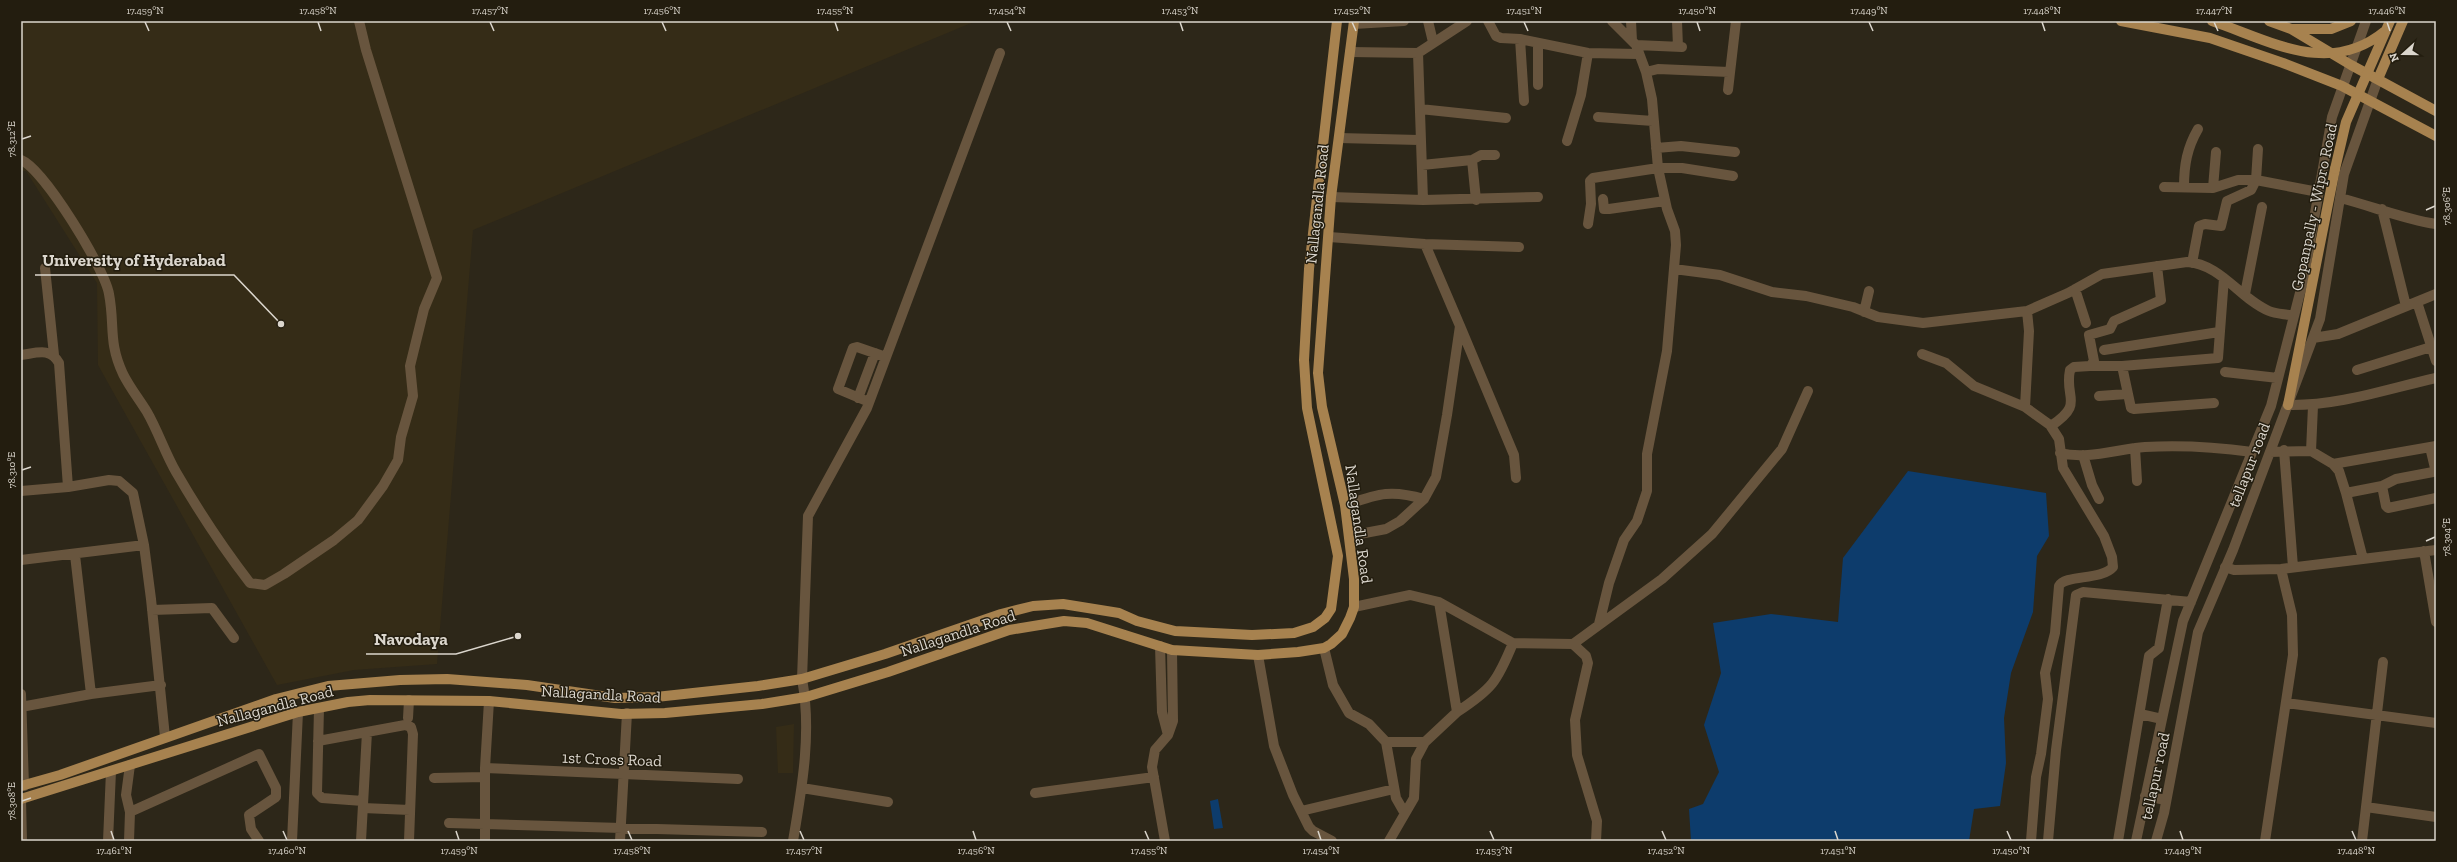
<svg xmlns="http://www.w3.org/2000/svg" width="2457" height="862" viewBox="0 0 2457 862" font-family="'Zilla Slab',serif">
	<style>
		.built { fill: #352c17 }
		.water { fill: #0d3c6c }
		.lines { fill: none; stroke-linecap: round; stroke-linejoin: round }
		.minor { stroke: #68553e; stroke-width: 10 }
		.major { stroke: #a7824f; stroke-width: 10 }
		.major-bridge { stroke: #a7824f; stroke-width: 10 }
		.ticks { fill: none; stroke: #dbd6cd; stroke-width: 1.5 }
		.labels { text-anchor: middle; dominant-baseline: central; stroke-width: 3; stroke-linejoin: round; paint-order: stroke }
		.street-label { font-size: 16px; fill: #dbd6cd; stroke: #231d0f }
		.leader { fill: none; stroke: #dbd6cd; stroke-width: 1.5 }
		.callout-dot { fill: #dbd6cd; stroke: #231d0f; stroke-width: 1.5 }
		.callout-label { font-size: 17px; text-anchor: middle; font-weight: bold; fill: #dbd6cd; stroke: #231d0f; stroke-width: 3; stroke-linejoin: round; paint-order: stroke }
		.neatline { fill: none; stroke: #dbd6cd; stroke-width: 1.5 }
		.ticks-label { font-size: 10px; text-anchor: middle; fill: #dbd6cd }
	</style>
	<rect width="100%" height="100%" fill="#2d2719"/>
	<path class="built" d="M21,21H976L473,230L437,664L354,670L277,685L98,365L97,283L26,171H21Z
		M794,724L793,773H778L776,727Z"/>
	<path class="water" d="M1908,471L2046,493L2049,536L2037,556L2033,612L2011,673L2004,718L2006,763L2000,806L1974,809L1969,841H1691L1689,809L1703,804L1719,772L1704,725L1721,673L1713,623L1771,614L1838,622L1843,558Z
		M1218,799L1223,828L1214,829L1210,801Z"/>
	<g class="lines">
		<path class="minor" d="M1428,21L1433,42
			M1488,21L1496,36L1501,38L1520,39L1588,53L1638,54
			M1631,21L1632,41
			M1677,21L1678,47
			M1354,24L1404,21
			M1520,39L1524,101
			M1636,45L1682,47
			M1350,52L1418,53L1467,21
			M1418,53L1423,200
			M1646,72L1658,69L1729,72
			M1538,85V43
			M1728,90L1736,21
			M1420,109L1506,118
			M1598,117L1653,121
			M1339,138L1419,140
			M1567,141L1581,95L1588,53
			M1656,148L1681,146L1735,152
			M21,160C44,169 105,269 109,294C115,325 108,342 123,374C130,388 139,399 147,412C158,431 165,453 176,472C198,510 223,548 250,583L265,585L284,574L334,540L358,520L383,486L398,460L401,437L413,396L410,366L424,309L437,278L366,50L359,21
			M1472,160L1481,155H1495
			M1422,165L1472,160L1476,200
			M2164,187L2213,188L2238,180H2256L2318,192
			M2184,187C2184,165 2187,148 2198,129
			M2213,188L2216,152
			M1331,197L1423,200L1538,197
			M2340,198C2372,206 2403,219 2436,224
			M1603,199L1604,209H1609L1665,201
			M2382,209L2406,306
			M1588,224L1591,204L1590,181L1593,178L1658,168H1682L1733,176
			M1329,237L1425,244L1519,247
			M2192,263L2199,226L2205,224L2221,226L2227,201L2251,190L2256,180L2258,149
			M45,268L54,355
			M1674,269L1720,275L1772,292L1806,296L1853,307L1878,317L1923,323L2027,311
			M2075,289L2086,323
			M2245,294L2262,207
			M2417,302L2436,361
			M1864,312L1869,291
			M1460,326L1514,455L1516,478
			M2313,338L2338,334L2436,294
			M2104,350L2219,332
			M1922,354L1946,363L1974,386L2025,407L2050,425L2059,439L2063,468L2104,536L2112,557L2113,567C2101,581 2065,574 2059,586L2055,633L2045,673L2048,699L2041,754L2036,777L2031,841
			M21,355C37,353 50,347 59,363L68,487
			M2090,366H2122L2218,358L2224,278
			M2122,366L2131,408L2134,409L2214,403
			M2357,370L2431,347
			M2225,372L2278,378
			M2099,396L2127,394
			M858,398L875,353
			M869,402L838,389L853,348L857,347L886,357
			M2288,405C2338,406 2387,389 2436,378
			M2025,407L2029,331L2027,311L2068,293L2102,274L2187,262C2221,264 2240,299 2269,311C2276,314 2286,314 2294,316
			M2051,426C2085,403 2064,399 2070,370L2074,367L2090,366L2094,361L2089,335L2110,329L2114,321L2161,300L2157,266
			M2430,447L2435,468L2433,472L2396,479L2382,486L2386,506L2388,508L2436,498
			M2135,448L2137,481
			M2284,450L2293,567
			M2311,451L2313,406
			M2270,452L2311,451L2333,464L2339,471L2346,493L2363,559
			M2060,453C2087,460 2117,449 2145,447C2181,445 2216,447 2252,452
			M2083,455L2092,485L2099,499
			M2333,464L2436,446
			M21,491L68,487L109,480L119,481L133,493L144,545L151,599L165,737
			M2346,493L2382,486
			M1345,505C1378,494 1390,489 1424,499
			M1349,536L1386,529L1400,521L1424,499L1436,477L1447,415L1460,326L1425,244
			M2424,551L2436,622
			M75,555L91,694
			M21,560L144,545
			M2225,567L2234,570L2281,569L2436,550
			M1439,602L1457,712C1492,689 1497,682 1513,643
			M1354,607L1410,595L1439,602L1513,643L1573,644L1662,579L1712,534L1782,449L1808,391
			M152,610L212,608L234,638
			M1599,624L1609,583L1624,540L1637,521L1647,491V454L1667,351L1676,245L1675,231L1667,209L1658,168L1652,99L1646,72L1636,45L1612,21
			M1573,644L1586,656L1588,663L1575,720L1577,755L1597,821L1596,841
			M1160,646L1162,712L1168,735
			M1324,648L1333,685L1349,713L1369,724L1386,742H1425L1457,712
			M1258,655L1274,746L1293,795L1309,827L1313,831L1332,841
			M21,694L24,786
			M2286,703L2436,723
			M21,707L91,694L161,685
			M319,708L317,793L322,798L363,801
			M2140,714L2162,719
			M408,718L409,700
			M318,741L405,725L411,727L413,734L409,841
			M1386,742L1396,798L1404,812
			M485,768L738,779
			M434,778L485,777
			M802,788L888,802
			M1035,793L1154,777
			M2145,796L2166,800
			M21,799L22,841
			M2366,807L2436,817
			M363,808L410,810
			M1301,811L1394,789
			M130,812L259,754L276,788V797L249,815L251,829L259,841
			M449,823L762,832
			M108,841L111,771
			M129,841L130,812L126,795L130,765
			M292,841L298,712
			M361,841L367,732
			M485,841V768L489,701
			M620,841L627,713
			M793,841C802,788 812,732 802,679L808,516L867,408L1000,53
			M1165,841L1152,767L1155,750L1168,735L1173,721L1172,650
			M1389,841L1414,798L1416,759L1425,742
			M2048,841L2056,750L2076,595L2083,592L2191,602
			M2118,841L2149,656L2159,648L2168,599
			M2136,841L2183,621L2271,406L2303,281L2332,117L2366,21
			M2156,841L2164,813L2198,632L2233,550L2320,319L2344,174L2378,79
			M2265,841L2293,655L2292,615L2281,569
			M2362,841L2383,662"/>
		<path class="major" d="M2121,21L2210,38L2283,63L2342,86L2436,136
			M2269,21L2291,29L2351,65L2436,111
			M2291,29H2331L2351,21
			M2378,79L2403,21
			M2288,405L2335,169
			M21,786L60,775L276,699L328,686L400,680L447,679L527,685L615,698L656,697L758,686L802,679L885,654L1001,614L1033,606L1063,604L1119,613L1137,621L1175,631L1252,635L1294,633L1313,627L1325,618L1331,609L1338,556L1307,408L1304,360L1309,269L1337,21
			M21,799L298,712L348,702L370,700L489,701L621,714L665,713L762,704L806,697L888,672L1009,630L1064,621L1087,623L1172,650L1258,655L1298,652L1324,648L1331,644L1342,634L1350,618L1354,607V579L1345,505L1322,407L1318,373L1331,197L1354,21"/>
		<path class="major-bridge" d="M2212,21C2271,41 2329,77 2385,31
			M2335,169L2346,122L2390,21"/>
	</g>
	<path class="ticks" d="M145,22L149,31M318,22L321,31M490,22L494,31M662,22L666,31M835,22L838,31M1007,22L1011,31M1180,22L1183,31M1352,22L1356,31M1524,22L1528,31M1697,22L1700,31M1869,22L1873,31M2042,22L2045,31M2214,22L2218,31M2387,22L2390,31M22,139L31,136M2426,210L2435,206M22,470L31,467M2426,541L2435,537M22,801L31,798M111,831L114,840M283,831L287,840M456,831L459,840M628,831L632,840M800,831L804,840M973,831L976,840M1145,831L1149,840M1318,831L1321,840M1490,831L1494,840M1662,831L1666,840M1835,831L1838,840M2007,831L2011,840M2180,831L2183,840M2352,831L2356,840"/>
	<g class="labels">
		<g class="street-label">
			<text transform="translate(1317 204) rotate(-84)">Nallagandla Road</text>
			<text transform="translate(2314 207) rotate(-78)">Gopanpally - Wipro Road</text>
			<text transform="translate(2249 465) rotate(-69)">tellapur road</text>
			<text transform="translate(1359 524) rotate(82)">Nallagandla Road</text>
			<text transform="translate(958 633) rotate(-18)">Nallagandla Road</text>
			<text transform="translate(601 694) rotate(3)">Nallagandla Road</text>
			<text transform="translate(275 706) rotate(-15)">Nallagandla Road</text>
			<text transform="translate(612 759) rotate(2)">1st Cross Road</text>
			<text transform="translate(2155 776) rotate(-78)">tellapur road</text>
		</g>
	</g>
	<path class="leader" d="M281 324L234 275H35M518 636L456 654H366"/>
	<g class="callout-dot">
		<circle cx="281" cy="324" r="4"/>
		<circle cx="518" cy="636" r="4"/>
	</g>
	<g class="callout-label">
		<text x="134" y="266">University of Hyderabad</text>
		<text x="411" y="645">Navodaya</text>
	</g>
	<rect width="2457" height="862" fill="none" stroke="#231d0f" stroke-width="44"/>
	<g transform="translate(2403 54) rotate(249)" stroke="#231d0f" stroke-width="3" paint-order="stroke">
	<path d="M0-3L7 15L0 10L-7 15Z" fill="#dbd6cd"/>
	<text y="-6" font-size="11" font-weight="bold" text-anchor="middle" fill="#dbd6cd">N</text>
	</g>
	<rect x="22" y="22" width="2413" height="818" class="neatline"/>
	<g class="ticks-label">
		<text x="145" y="14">17.459°N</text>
		<text x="318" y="14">17.458°N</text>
		<text x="490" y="14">17.457°N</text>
		<text x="662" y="14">17.456°N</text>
		<text x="835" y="14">17.455°N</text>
		<text x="1007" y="14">17.454°N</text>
		<text x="1180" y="14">17.453°N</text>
		<text x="1352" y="14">17.452°N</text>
		<text x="1524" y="14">17.451°N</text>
		<text x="1697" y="14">17.450°N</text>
		<text x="1869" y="14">17.449°N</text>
		<text x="2042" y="14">17.448°N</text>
		<text x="2214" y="14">17.447°N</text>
		<text x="2387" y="14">17.446°N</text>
		<text transform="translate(11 139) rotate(-90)" y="4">78.312°E</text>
		<text transform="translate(2446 206) rotate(-90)" y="4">78.306°E</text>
		<text transform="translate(11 470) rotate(-90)" y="4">78.310°E</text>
		<text transform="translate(2446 537) rotate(-90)" y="4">78.304°E</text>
		<text transform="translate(11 801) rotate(-90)" y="4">78.308°E</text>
		<text x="114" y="854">17.461°N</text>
		<text x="287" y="854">17.460°N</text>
		<text x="459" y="854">17.459°N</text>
		<text x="632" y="854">17.458°N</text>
		<text x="804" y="854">17.457°N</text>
		<text x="976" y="854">17.456°N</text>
		<text x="1149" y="854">17.455°N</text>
		<text x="1321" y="854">17.454°N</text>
		<text x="1494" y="854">17.453°N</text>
		<text x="1666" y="854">17.452°N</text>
		<text x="1838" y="854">17.451°N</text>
		<text x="2011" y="854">17.450°N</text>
		<text x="2183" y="854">17.449°N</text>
		<text x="2356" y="854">17.448°N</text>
	</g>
</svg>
